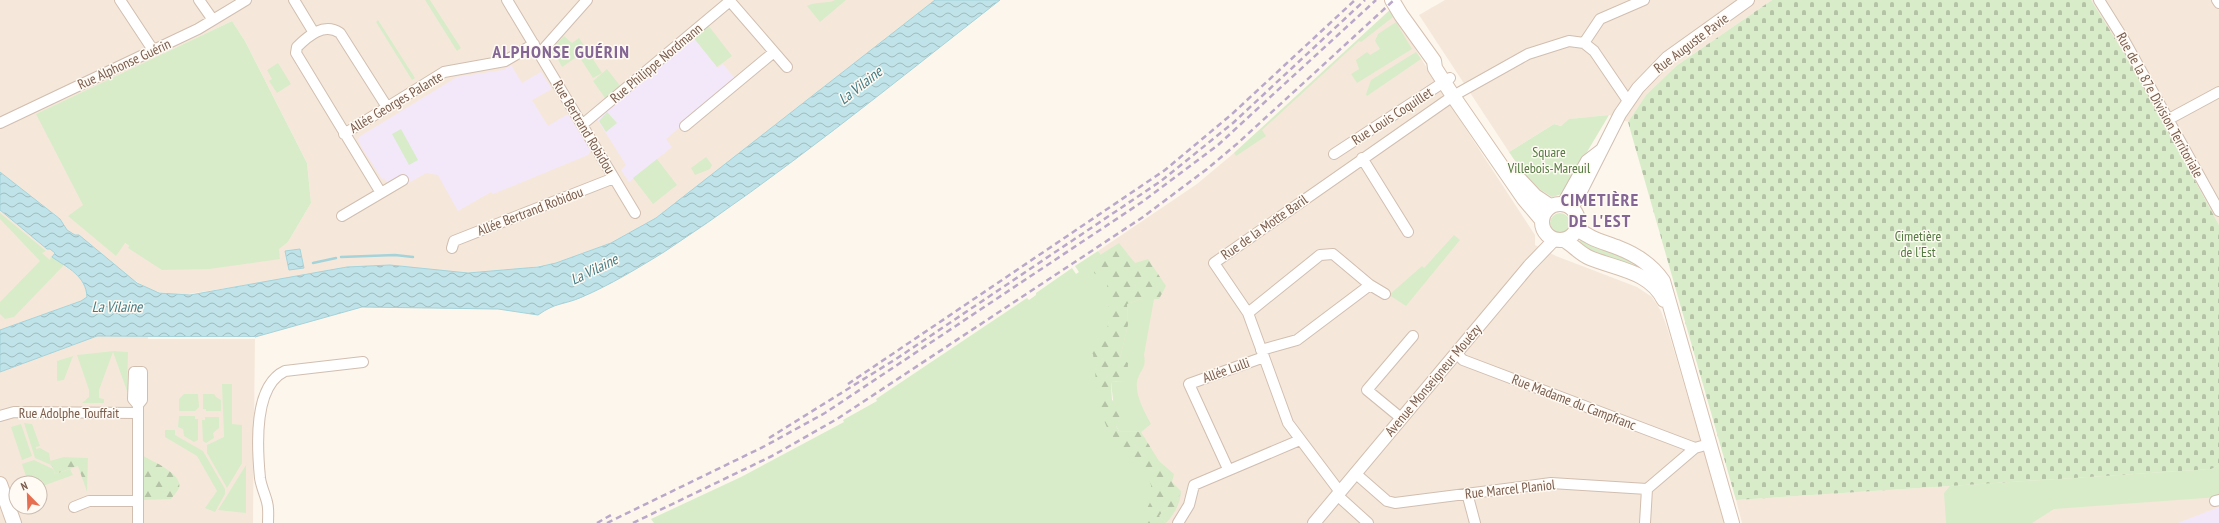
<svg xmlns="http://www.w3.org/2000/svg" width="2219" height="523" viewBox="0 0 2219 523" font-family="'PT Sans Narrow',sans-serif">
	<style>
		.residential { fill: #f5e8da; fill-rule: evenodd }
		.education { fill: #f3e8fa }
		.green { fill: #d8ecc9 }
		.forest { fill: url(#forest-firs) }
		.cemetery { fill: url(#cemetery-stones) }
		.water { fill: url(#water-waves); stroke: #a5d3da }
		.pier { fill: #fdf6ec }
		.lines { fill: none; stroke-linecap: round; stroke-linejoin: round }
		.stream { stroke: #a5d3da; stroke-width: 2.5 }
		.minor-casing { stroke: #d1beb0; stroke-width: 12 }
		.tertiary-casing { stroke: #d1beb0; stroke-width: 14 }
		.secondary-casing { stroke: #d6c0b0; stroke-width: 16 }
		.minor { stroke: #fff; stroke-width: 10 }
		.tertiary { stroke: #fff; stroke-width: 12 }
		.secondary { stroke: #fff; stroke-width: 14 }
		.rail { stroke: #b9a8c9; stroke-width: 2.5; stroke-dasharray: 6 4; stroke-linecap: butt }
		.labels { text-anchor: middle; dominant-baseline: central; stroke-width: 3; stroke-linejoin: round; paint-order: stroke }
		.street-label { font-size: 14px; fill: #7a5c4d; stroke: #fffaf3 }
		.park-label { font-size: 14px; fill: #537a41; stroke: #fffaf3 }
		.water-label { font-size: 15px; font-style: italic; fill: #437c86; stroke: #fffaf3 }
		.district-label { font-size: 18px; font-weight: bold; letter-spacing: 1px; fill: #846695; stroke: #fffaf3 }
	</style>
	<defs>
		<pattern id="forest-firs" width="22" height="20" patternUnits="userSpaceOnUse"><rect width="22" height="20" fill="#d8ecc9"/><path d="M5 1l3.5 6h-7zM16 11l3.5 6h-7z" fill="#b4c2a5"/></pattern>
		<pattern id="cemetery-stones" width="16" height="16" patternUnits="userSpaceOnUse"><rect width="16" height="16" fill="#d8ecc9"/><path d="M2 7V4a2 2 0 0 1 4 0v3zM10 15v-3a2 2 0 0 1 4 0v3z" fill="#b4c2a5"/></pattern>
		<pattern id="water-waves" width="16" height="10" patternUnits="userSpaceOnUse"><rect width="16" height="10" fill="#bfe3e8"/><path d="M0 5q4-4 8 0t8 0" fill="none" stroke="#a0bbbe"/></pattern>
	</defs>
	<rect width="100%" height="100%" fill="#fdf6ec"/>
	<path class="residential" d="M0,0H935L676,204L646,225L611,243L556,263L521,269L468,273L390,265L347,267L273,281L182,295L153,291L125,275L86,241L67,230L60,219L0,172ZM232,21L245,41L307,163L311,203L288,242L278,249L280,259L129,246L92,221L37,114Z
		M1445,0H1772L1676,66L1646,95L1628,122L1609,115L1570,119L1561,126L1554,124L1509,152L1419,15Z
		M2091,0H2219V225L2136,72Z
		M1391,9L1441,91L1535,235V245L1556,256L1637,287L1652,297L1661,311L1667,327L1725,523H1148L1123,444L1106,262L1098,251L1197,184L1234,153Z
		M0,210L47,249H50L55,253L52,257L80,277L87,287V297L81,301L0,330Z
		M97,336L255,337L253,523H0V372ZM16,483H40V507H16Z
		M2219,465V523H1742L1736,500L2211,469Z"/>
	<path class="education" d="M693,37L718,68L723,64L736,80L666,139L672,147L629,182L621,170L626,165L597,119Z
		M511,65L522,83L541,72L552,89L532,100L548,126L568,114L591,151L588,155L498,192L493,194L491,192L458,211L438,175L426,173L405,185L400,176L388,184L384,178L382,179L362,148L358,140L359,137L457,77L503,70Z
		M2219,507V523H2178Z"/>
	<path class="green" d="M425,0H430L461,48L457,51Z
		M835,0H846L820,22L807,6C816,1 828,4 835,0Z
		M1391,9L1393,17L1361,42L1359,41L1262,130L1266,136L1236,156L1234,153Z
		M378,20L415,78L412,80L376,22Z
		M232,21L245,41L307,163L311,203L288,242L279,249L280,259L209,269L162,270L128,248L129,246L125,243L116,256L68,216L83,205L36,114Z
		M1396,22L1412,49L1357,83L1351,74L1359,69L1356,60L1367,52L1370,55L1380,49L1375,41L1378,34Z
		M708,25L732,56L717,67L693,37Z
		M564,36L572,43L579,38L587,50L562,67L555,54L551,55L549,52Z
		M1416,52L1421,59L1367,96L1366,94L1371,80Z
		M589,53L602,73L593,78L580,58Z
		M278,63L291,84L277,93L269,81L272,79L267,70Z
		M607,69L621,87L605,98L593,81Z
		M607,112L617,123L606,132L599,121Z
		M1609,115L1562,194L1552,197L1530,183L1509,152L1554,124L1561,126L1569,119Z
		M401,129L418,160L409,165L392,134Z
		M706,157L712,165L710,169L695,175L691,168Z
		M657,159L677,185L653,204L633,178Z
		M0,213L46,251L42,253L50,260L51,256L64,265L14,317L5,319L0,314V302L40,261L0,219Z
		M1550 223a10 10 0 1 1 20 0a10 10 0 1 1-20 0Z
		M1454,235L1460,240L1406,306L1389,295L1422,266L1424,268Z
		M1582,238L1624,255L1653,274L1576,245Z
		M1098,251L1106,262L1112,281L1103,400L1123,444L1157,476L1148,523H654L651,519L741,477L844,422L843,420L877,401L876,399L1027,298L1029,300L1036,295V293L1072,268L1076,274L1079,272L1075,266Z
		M1142,299H1154L1144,355C1147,369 1139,370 1137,382C1135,395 1145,413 1151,424L1141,432L1119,431L1116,426L1111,382L1126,381L1120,358L1128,325L1127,304Z
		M114,351L128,352L127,391L113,352L99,390V398L104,399V403H82L89,397V390L77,355Z
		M73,356L64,380L57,381V361Z
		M222,384H232V424L242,425V463L227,488L207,453V445L224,437Z
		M184,394H198L199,407L195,411H179V399Z
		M203,394H214L216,397L221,400V411H206V409H203Z
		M179,416H195V419H198V440L194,442L184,436L183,429L178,427Z
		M205,417H219V428L213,433L214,438L206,443L203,441L202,420H205Z
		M24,423L32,424L40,446L36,447V449L40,448L49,453L51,465L35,458Z
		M21,424L32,456L22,460L11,427Z
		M165,430H175V435L203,451L225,489V494L215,512L205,508L217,491L197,456L165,437Z
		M34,460L53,469L55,474L70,469L73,475L40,487V483H28L22,464Z
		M246,465V513L218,510Z
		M2219,465V497L2054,509L2032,523H1946L1944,493L1950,486L2211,469Z
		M1181,491C1181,503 1173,516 1166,523L1159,516L1163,511L1175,507Z"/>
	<path class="forest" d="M1119,243L1135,263L1148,259L1166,286L1159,299H1142L1127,304L1128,325L1120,358L1128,363L1127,381L1111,382L1112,400L1125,409V419L1116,426L1119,431L1141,432L1159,461L1174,474L1172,482L1181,491L1175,507L1163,511L1159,516L1166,523H1139L1152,499L1151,485L1146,472L1131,461L1108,430L1099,408L1093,354L1085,350L1088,346L1104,341L1109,321L1107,281L1094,273L1100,255Z
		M143,456C154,462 183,474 179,488C177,492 173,496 171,499L143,500Z
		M64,457L88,458L87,492L78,466L55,474L50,461Z"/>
	<path class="cemetery" d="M1772,0H2091L2136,72L2219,225V465L2211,469L1736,500L1628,122L1646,95L1676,66Z"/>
	<path class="water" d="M935,0H1000C890,86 781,175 664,252C638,268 610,285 582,297C564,305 556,302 538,315L498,309L362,307L255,337L97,336L0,372V330L81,301L87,297C86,276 68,268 52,257L55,253L50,249H47L0,210V172L60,219L67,230L75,235H79L137,283L159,293L190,295L347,267L390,265L468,273L538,267L556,263L611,243L656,218Z
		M300,249L304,268L289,270L285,251Z"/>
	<path class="pier" d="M148,337H255V339H148Z"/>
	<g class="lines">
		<path class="stream" d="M341,257L395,255L413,257
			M313,263L336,258"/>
		<defs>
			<path id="minor" d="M120,0L153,50
				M199,0L213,20
				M294,0L314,33
				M507,0L635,213
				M729,0L787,67
				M2099,0L2124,40L2219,211
				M2217,0L2219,3
				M1584,43L1600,19L1644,0
				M540,53L587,0
				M2169,119L2219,92
				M0,123L198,29L246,0
				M583,124L730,1
				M685,126L774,52
				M344,134L444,72L505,61L534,44
				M1334,154L1450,78
				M1362,158L1408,232
				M381,193L296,53L297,47C308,36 324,22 340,33L387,107
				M342,216L403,180
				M452,248L454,241L614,178
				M1248,313L1320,255L1333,254L1370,285L1385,294
				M1261,350L1297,340L1370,285
				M1456,353L1463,360L1695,448
				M138,405L133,399L134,372H142V400L138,405V523
				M0,416L14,412L138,413
				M1401,418L1367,390L1413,336
				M1228,469L1189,384L1264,357
				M1355,473L1387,501L1395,503L1551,483L1647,489L1695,448L1709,444
				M1340,492L1288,423L1248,313L1214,263L1453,96L1528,54L1569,41L1584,43L1594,51L1628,101
				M1467,493L1475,523
				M1337,495L1368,523
				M2215,501L2219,500
				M74,507L89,501H138
				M268,523C268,516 269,509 267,502C265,494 261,486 260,478C257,447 253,386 285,371L363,362
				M1178,523L1189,505L1194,485L1300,440
				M1645,523L1647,489"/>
			<path id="tertiary" d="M1563,204L1587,161L1600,151
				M1572,209L1620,114L1638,88L1667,58L1748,0
				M1314,523L1529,266L1554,240"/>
			<path id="secondary" d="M1392,0L1401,15L1434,61L1435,68L1453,96L1524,199L1541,219
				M1520,180L1535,196L1550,206
				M1542 222a18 18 0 1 1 36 0a18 18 0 1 1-36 0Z
				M1577,228C1589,239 1604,242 1619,248C1637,255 1652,265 1663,281L1732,523
				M1564,240C1573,245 1580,254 1590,258C1616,269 1650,271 1664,300
				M0,484L14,523"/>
		</defs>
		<use href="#minor" class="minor-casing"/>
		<use href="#tertiary" class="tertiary-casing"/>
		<use href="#secondary" class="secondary-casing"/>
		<use href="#minor" class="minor"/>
		<use href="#tertiary" class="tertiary"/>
		<use href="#secondary" class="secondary"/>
		<path class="rail" d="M848,384L1165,170L1232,114L1355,0
			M769,438L896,359L1161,181L1233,123L1365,0
			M597,523L611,515
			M607,523L765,446L825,413L1142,202L1218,145L1376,0
			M633,523L772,456L837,419L1143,217L1207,169L1238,143L1394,0"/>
	</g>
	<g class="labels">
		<g class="street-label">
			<text transform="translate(1691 43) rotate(-37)">Rue Auguste Pavie</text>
			<text transform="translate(656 63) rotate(-40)">Rue Philippe Nordmann</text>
			<text transform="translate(124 64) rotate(-25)">Rue Alphonse Guérin</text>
			<text transform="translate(396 102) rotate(-31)">Allée Georges Palante</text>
			<text transform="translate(2160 105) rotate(61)">Rue de la 87e Division Territoriale</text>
			<text transform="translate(1392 116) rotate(-33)">Rue Louis Coquillet</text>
			<text transform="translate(584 127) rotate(59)">Rue Bertrand Robidou</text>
			<text transform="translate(530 211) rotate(-21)">Allée Bertrand Robidou</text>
			<text transform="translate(1264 227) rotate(-35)">Rue de la Motte Baril</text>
			<text transform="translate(1226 370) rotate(-20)">Allée Lulli</text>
			<text transform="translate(1433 380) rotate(-50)">Avenue Monseigneur Mouézy</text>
			<text transform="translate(1574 402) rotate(21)">Rue Madame du Campfranc</text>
			<text x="69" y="413">Rue Adolphe Touffait</text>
			<text transform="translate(1510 489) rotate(-6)">Rue Marcel Planiol</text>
		</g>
		<g class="park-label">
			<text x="1549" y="152">Square<tspan x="1549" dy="16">Villebois-Mareuil</tspan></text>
			<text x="1918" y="236">Cimetière<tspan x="1918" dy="16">de l'Est</tspan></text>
		</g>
		<g class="water-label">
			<text transform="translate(860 85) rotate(-38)">La Vilaine</text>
			<text transform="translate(594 269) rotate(-26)">La Vilaine</text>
			<text x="117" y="306">La Vilaine</text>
		</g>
		<g class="district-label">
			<text x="561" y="51">ALPHONSE GUÉRIN</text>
			<text x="1600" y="199">CIMETIÈRE<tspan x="1600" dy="21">DE L'EST</tspan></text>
		</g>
	</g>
	<g transform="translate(28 495) rotate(337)"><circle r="19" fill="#fffaf3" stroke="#cabbb1"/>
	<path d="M0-3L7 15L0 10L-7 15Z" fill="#e76f51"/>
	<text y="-6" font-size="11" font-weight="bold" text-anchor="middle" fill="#7a5c4d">N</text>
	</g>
</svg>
